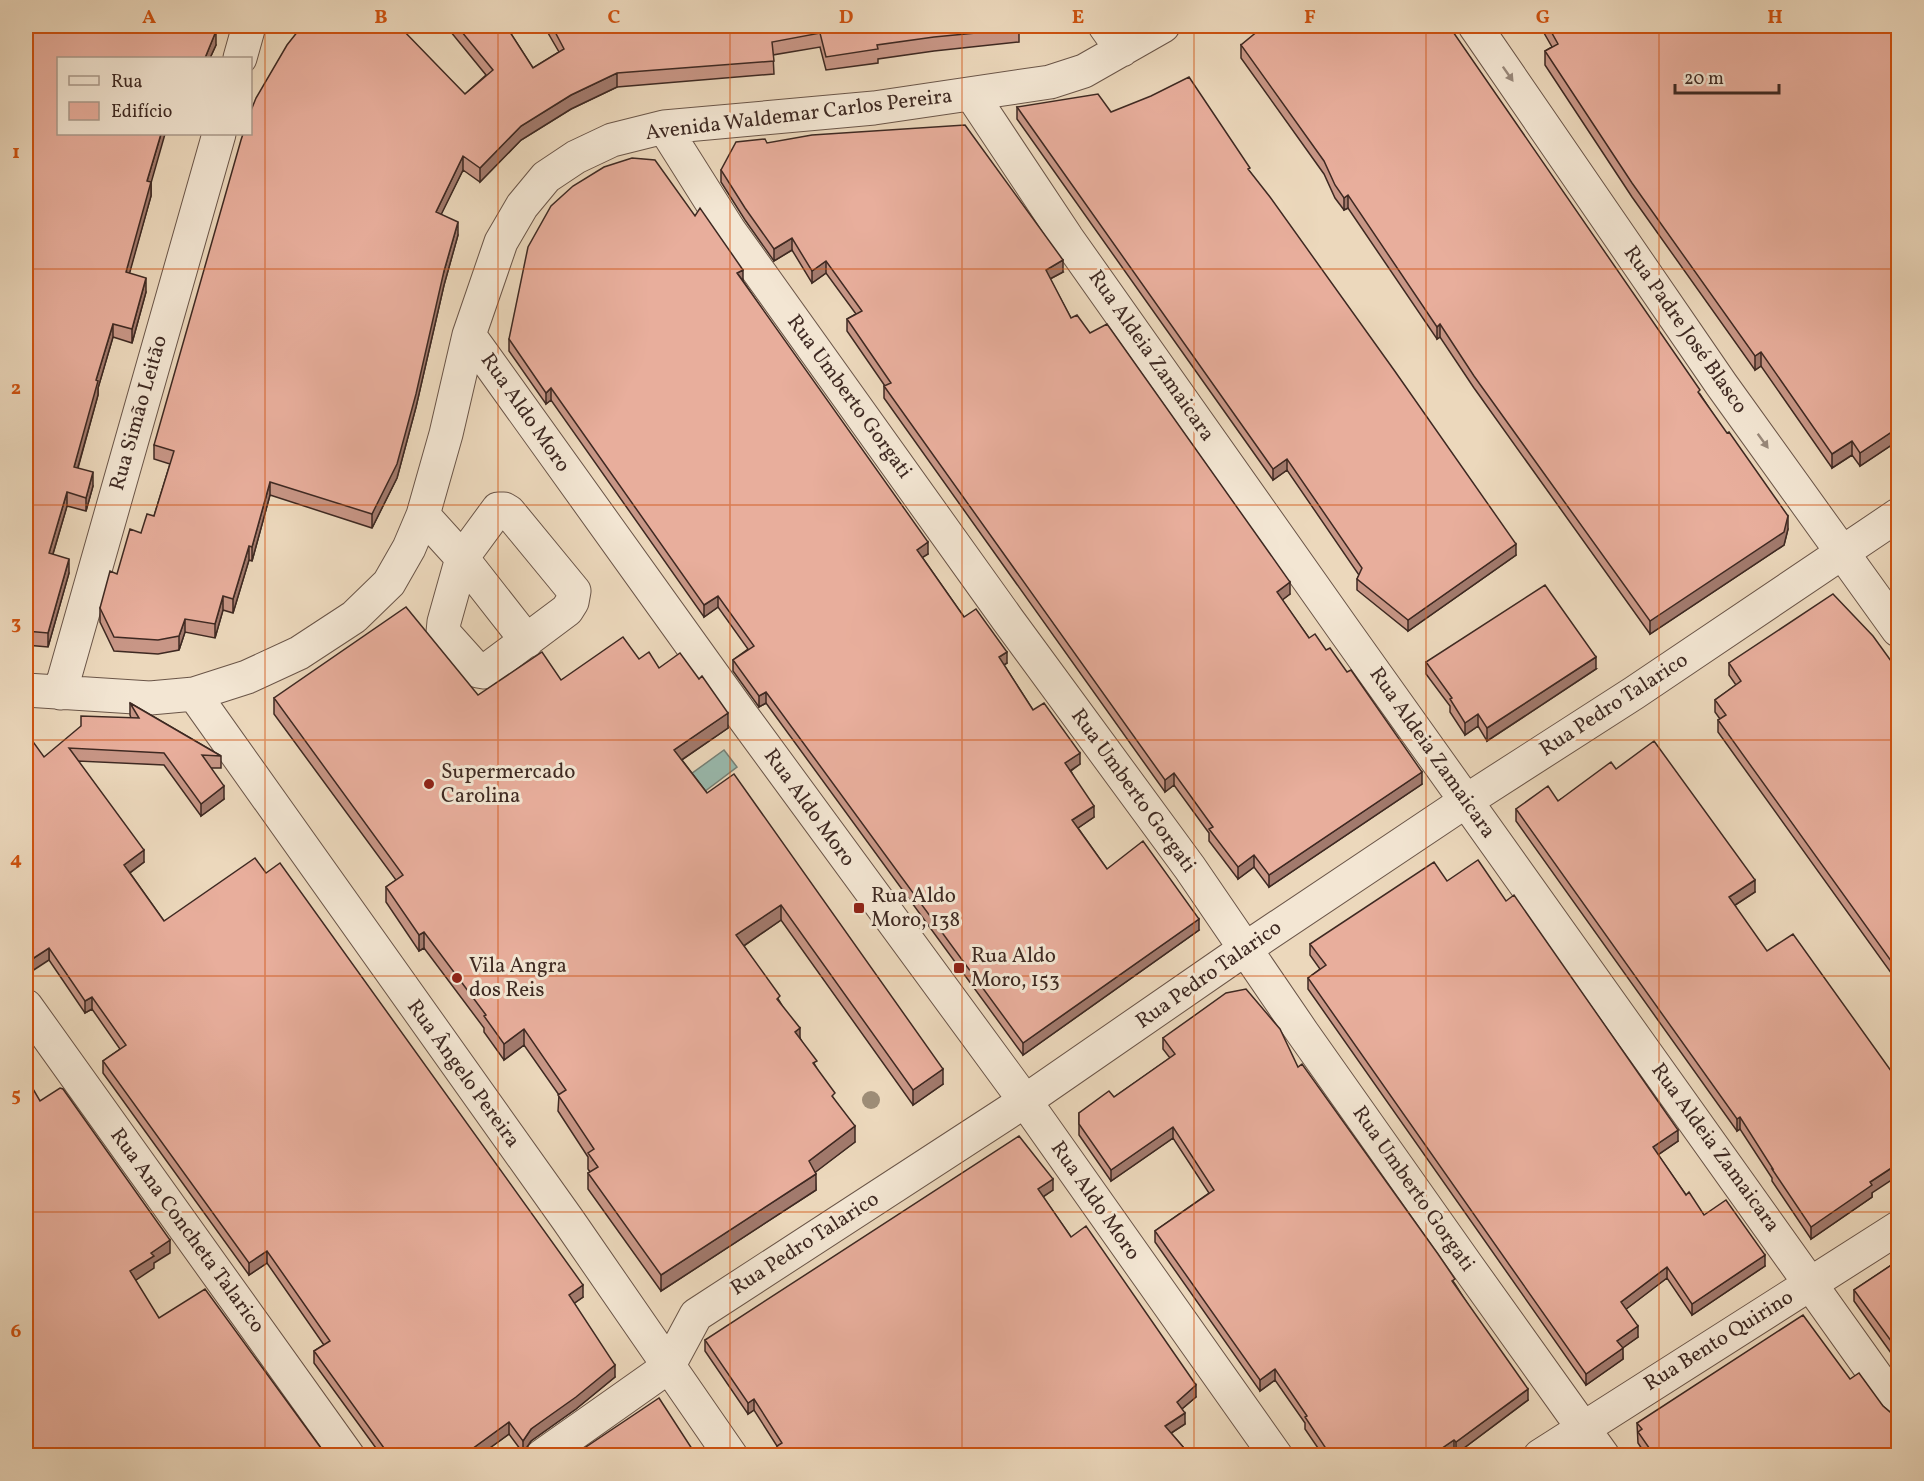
<svg xmlns="http://www.w3.org/2000/svg" width="1924" height="1481" viewBox="0 0 1924 1481" font-family="Vollkorn,serif">
	<style>
		.water { fill: #99baae; stroke: #758076; stroke-width: 1.5 }
		.lines { fill: none; stroke-linecap: round; stroke-linejoin: round }
		.minor-casing { stroke: #6a5548; stroke-width: 35 }
		.minor { stroke: #f3e6d3; stroke-width: 33 }
		.tree { fill: #9d8c76 }
		.wall { fill: #c89686; stroke: #3e2922; stroke-width: 1.5 }
		.shaded-wall { fill: #a27a6d; stroke: #3e2922; stroke-width: 1.5 }
		.building { fill: #e8ae9c; stroke: #3e2922; stroke-width: 1.5 }
		.oneway { fill: #98887a }
		.grid { fill: none; stroke: #ce520f; stroke-width: 1.5; stroke-opacity: 0.55 }
		.poi-dot { fill: #8f2418; stroke: #f3e6d3; stroke-width: 2 }
		.labels { text-anchor: middle; dominant-baseline: central; stroke-width: 6; stroke-linejoin: round; paint-order: stroke }
		.street-label { font-size: 21px; fill: #3e2922; stroke: #f3e6d3 }
		.poi-label { font-size: 21px; fill: #3e2922; stroke: #f3e6d3; text-anchor: start }
		.neatline { fill: none; stroke: #ce520f; stroke-width: 2 }
		.grid-label { font-size: 20px; text-anchor: middle; font-weight: bold; fill: #ce520f }
	</style>
	<rect width="100%" height="100%" fill="#ecd8bc"/>
	<filter id="stains"><feTurbulence type="fractalNoise" baseFrequency=".00333" numOctaves="4"/><feColorMatrix values="0 0 0 0 .2 0 0 0 0 .09 0 0 0 0 .02 0 0 0 .5 -.17"/></filter>
	<radialGradient id="worn" r=".72"><stop offset=".6" stop-color="#630" stop-opacity="0"/><stop offset="1" stop-color="#630" stop-opacity=".3"/></radialGradient>
	<path class="water" d="M724,750L737,767L704,792L691,774Z"/>
	<g class="lines">
		<defs>
			<path id="minor" d="M1105,26L1122,50
				M1475,26L1721,384L1898,630
				M240,58L249,26
				M972,95L1067,238L1344,630L1898,1407
				M664,127L729,230L1008,620L1190,868L1302,1032L1468,1267L1603,1456
				M469,335L741,714L1025,1101L1276,1456
				M498,509H504L509,512L574,591L572,602L567,610L484,672L478,671L443,632L444,622L462,558Z
				M423,515L462,558L527,641
				M26,690L150,698L194,694L247,677L299,653L354,617L389,583L409,548L423,515L446,434L469,335L501,242L522,206L546,177L576,157L612,140L664,127L874,108L1050,82L1084,71L1163,26
				M60,693L219,134
				M194,694L568,1220L731,1456
				M26,1006L348,1456
				M542,1456L668,1367L696,1315L1025,1101L1245,949L1466,801L1634,693L1898,515
				M1540,1456L1898,1228"/>
		</defs>
		<use href="#minor" class="minor-casing"/>
		<use href="#minor" class="minor"/>
	</g>
	<circle class="tree" cx="871" cy="1100" r="9"/>
	<path class="wall" d="M26,26H198L216,45L210,58H58L151,183V196L129,273L146,292L132,343L113,337L98,388V395L78,468L93,486L86,511L67,506L53,554L69,573L48,647L26,645V53L29,42L26,41Z
		M446,26H506L533,68L559,52L544,26H1019V42L934,51L878,59V63L826,70L820,47L773,55L774,74L617,87L571,109L521,140L480,182L463,170L441,214L458,235L444,285L416,407L397,478L372,528L270,495L252,561L249,560L233,613L223,610L215,638L185,632L179,650L158,654L114,651L100,622V608L117,574L141,533L154,516L170,464L154,459V445L465,94L486,75Z
		M1540,26H1899V440L1860,466L1852,455L1832,468L1761,366L1755,370L1632,197L1545,65V51L1552,47Z
		M1241,45L1700,394L1788,529L1784,545L1650,634L1474,388L1440,337L1437,339L1348,208L1344,210L1335,198L1324,174L1241,58Z
		M1017,107L1111,112L1250,172L1516,555L1408,631L1357,590V579L1359,575L1287,470L1273,480L1017,119Z
		M767,143L1063,272L1050,279L1071,318L1090,333L1290,594L1282,600L1309,638L1422,784L1269,887L1254,867L1238,879L1209,841V833L1174,785L1165,792L884,398V386H885L847,331V319L856,314L826,273L812,283L792,250L774,261L745,220L721,182V170Z
		M695,216L743,281L928,554L922,557L964,617L1007,663L1004,665L1033,710L1080,764L1071,771L1094,817L1078,828L1107,869L1199,930L1023,1055L766,703L759,707L733,671V660L748,649L718,607L704,617L551,400L546,404L509,351V339Z
		M639,659L659,668L728,728L682,760L707,793L943,1084L913,1105L781,920L744,946L780,1002L835,1101L855,1142L815,1172L816,1190L661,1291L588,1189V1173L590,1172L588,1169V1157L558,1111L559,1095L524,1045L504,1060L484,1032V1028L424,948L419,951L386,902V887L396,880L274,714V698L478,695L561,680Z
		M1426,662L1596,669L1487,741L1478,726L1465,735L1450,712V706L1426,674Z
		M1729,663L1899,672V984L1718,732V720L1720,719L1715,712V700L1736,685L1729,675Z
		M130,703L221,756V768H211L224,799L201,816L164,765L78,761L144,862L130,873L164,921L266,873L583,1297L574,1303L615,1377L576,1409L531,1441L523,1453L509,1434L480,1455H381L314,1363V1351L324,1345L267,1263L249,1275L103,1073V1061L120,1049L92,1009L85,1013L49,960L44,757L131,718L130,715Z
		M1616,769L1755,892L1735,905L1872,1193V1197L1811,1239L1772,1181V1178L1740,1129L1737,1131L1516,821V809L1558,801Z
		M1447,881L1678,1141L1658,1155L1686,1195L1704,1215L1765,1266L1692,1315L1667,1278L1626,1309L1638,1337L1622,1348L1623,1359L1586,1385L1308,989V978L1320,969L1310,955V944Z
		M1163,1038L1298,1067L1455,1284L1528,1400L1456,1454L1454,1451L1322,1454L1305,1429V1423L1275,1380L1260,1391L1155,1242V1231L1209,1193L1173,1138L1111,1181L1079,1135V1113L1114,1097L1170,1058L1163,1049Z
		M1053,1190L1043,1197L1071,1237L1196,1397L1182,1409L1185,1424L1171,1433L1190,1455H777V1446L754,1410L748,1414L705,1351V1340Z
		M1899,1260V1375L1891,1365V1353L1854,1301V1290Z
		M1850,1379L1890,1412L1899,1455H1646L1638,1443L1637,1423Z"/>
	<path class="shaded-wall" d="M216,31V45L210,58H205Z
		M617,73V87L571,109L521,140L480,182V168L521,126L571,95Z
		M161,134H165L151,183V196L126,286V272L147,181Z
		M463,156V170L436,225V212Z
		M1348,195V208L1344,210V198Z
		M458,222V235L444,285L416,407L397,478L372,528V514L444,271Z
		M792,238V250L774,261V249Z
		M1063,260V272L1046,281V270Z
		M826,261V273L812,283V271Z
		M743,270V281L737,273Z
		M146,278V292L132,343V329Z
		M113,324V337L98,388V395L74,481V467L96,380Z
		M1440,324V337L1437,339V327Z
		M1761,352V366L1755,370V356Z
		M551,388V400L546,404V393Z
		M1899,427V440L1860,466V453Z
		M1852,441V455L1832,468V454Z
		M1287,459V470L1273,480V469Z
		M93,472V486L86,511V498Z
		M270,482V495L252,561V547Z
		M67,492V506L49,567V553Z
		M1788,516V529L1784,545L1650,634V621Z
		M928,542V554L917,561V550Z
		M1516,544V555L1408,631V620Z
		M249,546V560L233,613V599Z
		M69,559V573L48,647V633Z
		M1290,582V594L1277,604V592Z
		M223,596V610L215,638V624Z
		M718,596V607L704,617V605Z
		M185,619V632L179,650V636Z
		M1007,652V663L999,668V657Z
		M1596,657V669L1487,741V728Z
		M766,692V703L759,707V696Z
		M728,713V728L674,765V750Z
		M1478,714V726L1465,735V723Z
		M1080,753V764L1065,774V763Z
		M1422,772V784L1269,887V875Z
		M1174,773V785L1165,792V780Z
		M224,786V799L201,816V804Z
		M1094,806V817L1072,832V820Z
		M144,850V862L124,877V865Z
		M1254,855V867L1238,879V867Z
		M1755,880V892L1729,909V897Z
		M781,905V920L736,951V935Z
		M1199,919V930L1023,1055V1043Z
		M424,932V948L419,951V935Z
		M49,948V960L26,975V963Z
		M92,997V1009L85,1013V1001Z
		M800,1028V1044L795,1032Z
		M524,1029V1045L504,1060V1044Z
		M943,1069V1084L913,1105V1090Z
		M1740,1117V1129L1737,1131V1119Z
		M855,1126V1142L809,1177V1161Z
		M1173,1127V1138L1111,1181V1170Z
		M1678,1130V1141L1653,1158V1147Z
		M1899,1163V1175L1872,1193V1197L1811,1239V1227L1870,1182Z
		M816,1174V1190L661,1291V1275Z
		M1053,1179V1190L1038,1200V1189Z
		M170,1240V1253L154,1263V1268L130,1284V1271L151,1253Z
		M267,1251V1263L249,1275V1263Z
		M1765,1255V1266L1692,1315V1304Z
		M1667,1267V1278L1621,1313V1302Z
		M583,1285V1297L569,1307V1295Z
		M1638,1326V1337L1617,1352V1341Z
		M1623,1348V1359L1586,1385V1374Z
		M615,1365V1377L576,1409L531,1441L523,1453V1441L531,1429Z
		M1275,1369V1380L1260,1391V1380Z
		M1196,1385V1397L1177,1413V1402Z
		M1528,1389V1400L1456,1454V1442Z
		M754,1399V1410L748,1414V1403Z
		M1185,1413V1424L1165,1437V1426Z
		M509,1422V1434L480,1455H465V1454Z
		M1899,1425V1437L1893,1429Z
		M1454,1440V1451L1448,1455H1432Z"/>
	<path class="building" d="M26,26H196L216,31L205,58H58V134H161L147,181L151,182L126,272L146,278L132,329L113,324L96,380L98,381L74,467L93,472L86,498L67,492L49,553L69,559L48,633L26,631V53L33,30L26,28Z
		M302,26H399L465,94L493,70L457,26H506L533,68L564,49L552,26H1019V29L934,37L877,45L878,49L826,57L820,33L772,42L774,61L617,73L571,95L521,126L480,168L463,156L436,212L458,222L444,271L416,394L397,464L372,514L270,482L252,547L249,546L233,599L223,596L215,624L185,619L179,636L158,640L114,637L100,608L110,571L117,574L130,529L141,533L147,514L154,516L174,451L154,445L241,140L243,134H250V113L256,98L287,45Z
		M1264,26H1449L1700,390L1698,392L1727,433L1729,432L1788,516L1784,532L1650,621L1474,376L1440,324L1437,327L1348,195L1344,198L1335,185L1324,161L1241,45Z
		M1548,26H1899V427L1860,453L1852,441L1832,454L1761,352L1755,356L1632,183L1545,51L1558,44Z
		M1189,77L1250,168L1248,169L1270,197L1394,370L1516,544L1408,620L1357,579L1362,568L1287,459L1273,469L1017,107L1098,94L1111,112L1151,96Z
		M965,125L1063,260L1046,270L1071,318L1077,315L1090,333L1107,324L1290,582L1277,592L1309,638L1315,634L1326,650L1330,648L1347,672L1351,670L1422,772L1269,875L1254,855L1238,867L1209,829L1213,827L1174,773L1165,780L884,386L891,383L847,319L862,311L826,261L812,271L792,238L774,249L745,208L721,170L736,142L765,139L767,143L812,135Z
		M632,158L655,160L695,216L700,208L743,270L737,273L928,542L917,550L964,617L976,609L1007,652L999,657L1033,710L1044,703L1080,753L1065,763L1094,806L1072,820L1107,869L1143,841L1199,919L1023,1043L766,692L759,696L733,660L754,646L718,596L704,605L551,388L546,393L509,339L528,247L551,206L573,186L604,167Z
		M1545,585L1596,657L1487,728L1478,714L1465,723L1450,699L1452,698L1426,662Z
		M1833,594L1873,636L1899,672V972L1718,720L1726,715L1715,700L1741,681L1729,663Z
		M406,607L478,695L542,652L561,680L623,637L639,659L649,652L659,668L680,653L699,679L702,676L728,713L674,750L707,793L734,774L943,1069L913,1090L781,905L736,935L780,996L777,999L800,1028L795,1032L817,1061L813,1063L835,1093L832,1096L855,1126L809,1161L816,1174L661,1275L588,1173L598,1167L588,1153L594,1149L558,1095L566,1090L524,1029L504,1044L484,1016L486,1015L424,932L419,935L386,887L403,875L274,698Z
		M130,703L221,756L202,755L224,786L201,804L164,753L69,748L144,850L124,865L164,921L255,858L266,873L280,863L583,1285L569,1295L615,1365L576,1397L531,1429L523,1441L509,1422L465,1454L466,1455H389L314,1351L330,1341L267,1251L249,1263L103,1061L126,1045L92,997L85,1001L49,948L26,963V732L44,757L81,726V716L139,718Z
		M1654,741L1755,880L1729,897L1767,951L1793,934L1899,1082V1141L1895,1144L1899,1149V1163L1870,1182L1872,1185L1811,1227L1772,1169H1773L1740,1117L1737,1119L1516,809L1548,786L1558,801L1611,762L1616,769Z
		M1478,860L1506,901L1514,895L1678,1130L1653,1147L1686,1195L1689,1192L1704,1215L1726,1200L1765,1255L1692,1304L1667,1267L1621,1302L1638,1326L1617,1341L1623,1348L1586,1374L1308,978L1326,965L1310,944L1434,862L1447,881Z
		M1246,989L1280,1029L1298,1067L1302,1064L1438,1254L1455,1279L1452,1281L1528,1389L1456,1442L1454,1440L1432,1455H1320L1327,1450L1305,1417L1307,1416L1275,1369L1260,1380L1155,1231L1214,1190L1173,1127L1111,1170L1079,1124V1113L1109,1091L1114,1097L1175,1054L1163,1038L1226,993Z
		M26,1077L40,1101L60,1088L63,1089L170,1240L151,1253L154,1256L130,1271L159,1318L205,1289L326,1455H26Z
		M1019,1136L1053,1179L1038,1189L1071,1237L1086,1226L1196,1385L1177,1402L1185,1413L1165,1426L1190,1455H783L777,1446L782,1443L754,1399L748,1403L705,1340Z
		M1899,1260V1364L1891,1353L1897,1349L1854,1290Z
		M1803,1315L1850,1379L1859,1373L1883,1406L1890,1412L1899,1414V1425L1893,1429L1899,1437V1455H1654L1638,1432L1642,1429L1637,1423Z
		M659,1398L696,1455H574Z"/>
	<defs><path id="oneway-solid" d="M-6-.8H1V-3.2L6.5 0L1 3.2V.8H-6Z" transform="scale(1.5)"/></defs>
	<g class="oneway">
		<use href="#oneway-solid" transform="translate(1508 74) rotate(55)"/>
		<use href="#oneway-solid" transform="translate(1763 441) rotate(54)"/>
	</g>
	<path class="grid" d="M265,26V1456M498,26V1456M730,26V1456M962,26V1456M1194,26V1456M1426,26V1456M1659,26V1456M26,269H1898M26,505H1898M26,740H1898M26,976H1898M26,1212H1898"/>
	<g class="poi-dot">
		<circle cx="429" cy="784" r="6"/>
		<rect x="853" y="902" width="12" height="12" rx="3"/>
		<rect x="953" y="962" width="12" height="12" rx="3"/>
		<circle cx="457" cy="978" r="6"/>
	</g>
	<g class="labels">
		<g class="street-label">
			<text transform="translate(799 115) rotate(-7)">Avenida Waldemar Carlos Pereira</text>
			<text transform="translate(1685 330) rotate(55)">Rua Padre José Blasco</text>
			<text transform="translate(1151 356) rotate(55)">Rua Aldeia Zamaicara</text>
			<text transform="translate(849 397) rotate(54)">Rua Umberto Gorgati</text>
			<text transform="translate(139 413) rotate(-74)">Rua Simão Leitão</text>
			<text transform="translate(525 413) rotate(55)">Rua Aldo Moro</text>
			<text transform="translate(1614 705) rotate(-33)">Rua Pedro Talarico</text>
			<text transform="translate(1432 753) rotate(55)">Rua Aldeia Zamaicara</text>
			<text transform="translate(1133 791) rotate(54)">Rua Umberto Gorgati</text>
			<text transform="translate(809 808) rotate(54)">Rua Aldo Moro</text>
			<text transform="translate(1209 975) rotate(-35)">Rua Pedro Talarico</text>
			<text transform="translate(463 1074) rotate(54)">Rua Ângelo Pereira</text>
			<text transform="translate(1715 1148) rotate(54)">Rua Aldeia Zamaicara</text>
			<text transform="translate(1413 1189) rotate(55)">Rua Umberto Gorgati</text>
			<text transform="translate(1095 1201) rotate(55)">Rua Aldo Moro</text>
			<text transform="translate(187 1231) rotate(54)">Rua Ana Concheta Talarico</text>
			<text transform="translate(805 1244) rotate(-33)">Rua Pedro Talarico</text>
			<text transform="translate(1719 1341) rotate(-32)">Rua Bento Quirino</text>
		</g>
		<g class="poi-label">
			<text x="441" y="772">Supermercado<tspan x="441" dy="24">Carolina</tspan></text>
			<text x="871" y="896">Rua Aldo<tspan x="871" dy="24">Moro, 138</tspan></text>
			<text x="971" y="956">Rua Aldo<tspan x="971" dy="24">Moro, 153</tspan></text>
			<text x="469" y="966">Vila Angra<tspan x="469" dy="24">dos Reis</tspan></text>
		</g>
	</g>
	<rect width="1924" height="1481" fill="none" stroke="#ecd8bc" stroke-width="66"/>
	<rect x="57" y="57" width="195" height="78" fill="#f3e6d3" stroke="#ab9a8c" stroke-width="1.5"/>
	<rect x="69" y="76" width="30" height="9" fill="#f3e6d3" stroke="#ab9a8c" stroke-width="1.5"/>
	<text x="111" y="87" font-size="18" fill="#3e2922">Rua</text>
	<rect x="69" y="102" width="30" height="18" fill="#e8ae9c" stroke="#ab9a8c" stroke-width="1.5"/>
	<text x="111" y="117" font-size="18" fill="#3e2922">Edifício</text>
	<path d="M1675 84v9h104v-9" fill="none" stroke="#3e2922" stroke-width="3"/>
	<text x="1684" y="84" font-size="18" fill="#3e2922" stroke="#f3e6d3" stroke-width="4.5" paint-order="stroke">20 m</text>
	<rect x="33" y="33" width="1858" height="1415" class="neatline"/>
	<g class="grid-label">
		<text x="149" y="23">A</text>
		<text x="381" y="23">B</text>
		<text x="614" y="23">C</text>
		<text x="846" y="23">D</text>
		<text x="1078" y="23">E</text>
		<text x="1310" y="23">F</text>
		<text x="1543" y="23">G</text>
		<text x="1775" y="23">H</text>
		<text x="16" y="158">1</text>
		<text x="16" y="394">2</text>
		<text x="16" y="629">3</text>
		<text x="16" y="865">4</text>
		<text x="16" y="1101">5</text>
		<text x="16" y="1337">6</text>
	</g>
	<rect width="100%" height="100%" filter="url(#stains)"/>
	<rect width="100%" height="100%" fill="url(#worn)"/>
</svg>
